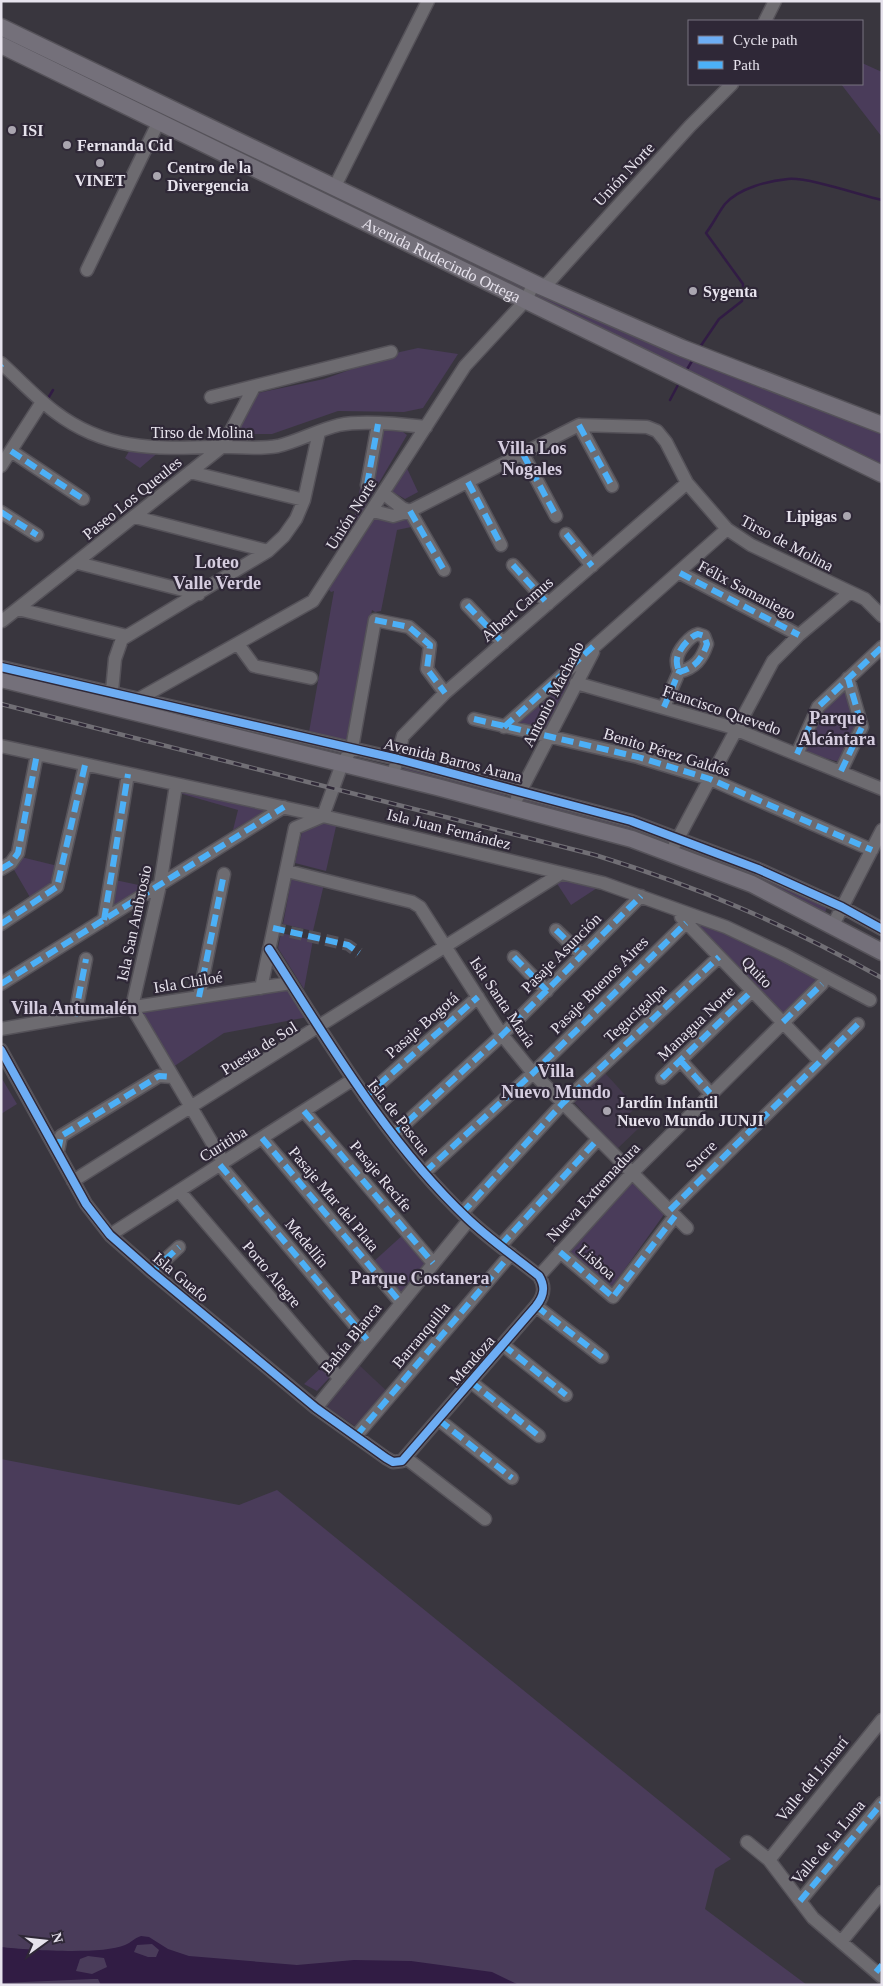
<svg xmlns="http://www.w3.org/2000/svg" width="883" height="1986" viewBox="0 0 883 1986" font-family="Georgia,serif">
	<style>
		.built { fill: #43394d }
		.green { fill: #4a3c5a }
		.water { fill: #311c44; fill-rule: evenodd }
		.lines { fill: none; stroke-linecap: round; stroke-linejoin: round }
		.stream { stroke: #311c44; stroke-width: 2.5 }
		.minor-tunnel { stroke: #535058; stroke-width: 12; stroke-dasharray: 12 6; stroke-linecap: butt }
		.minor-casing { stroke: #555259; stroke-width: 15 }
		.major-casing { stroke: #555259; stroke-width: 19 }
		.minor { stroke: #6d6b70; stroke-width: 12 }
		.major { stroke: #74707a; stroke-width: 16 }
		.rail-casing { stroke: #716f75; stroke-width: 4.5 }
		.rail { stroke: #2f2837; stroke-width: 2.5; stroke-dasharray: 8; stroke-linecap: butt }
		.quiet { stroke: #4cb0f7; stroke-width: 6; stroke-dasharray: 12 6; stroke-linecap: butt }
		.cycleway-casing { stroke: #2f2837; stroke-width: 11 }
		.cycleway { stroke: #6dadf4; stroke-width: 8 }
		.poi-dot { fill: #aaa6b0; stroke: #2f2837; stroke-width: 2 }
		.labels { text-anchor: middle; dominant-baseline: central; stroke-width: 4.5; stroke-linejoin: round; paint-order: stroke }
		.poi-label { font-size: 16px; font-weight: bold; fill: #e7e3ed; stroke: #2f2837; text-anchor: start }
		.street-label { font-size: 16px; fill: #e7e3ed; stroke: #2f2837 }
		.neighbourhood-label { font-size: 18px; font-weight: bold; fill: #d5cddf; stroke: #2f2837 }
	</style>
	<rect width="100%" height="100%" fill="#39363e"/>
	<path class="built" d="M605,1073L636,1107L629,1114L640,1127L617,1149L574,1102Z
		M359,1365L390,1394L358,1428L325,1406Z"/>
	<path class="green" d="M862,63L882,72V137L841,84H862Z
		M332,192L882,427V470L321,196Z
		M418,348L458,354L423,408L404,412L338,411L272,434H240L237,429L258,393L324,379L400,352Z
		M380,429L403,432L407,435L352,529L360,488L367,489Z
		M131,448L161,450L140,468L125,458Z
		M405,464L418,492L405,499L393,492L391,488Z
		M373,515L411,516L416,526L397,530L381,611L375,612L372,610L346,740L309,732L334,591L331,592L327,587Z
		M578,669L549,730L516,723Z
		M846,688L855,725L839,762L804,752L823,709Z
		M404,767L505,793L504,799L402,773Z
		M179,790L268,809L233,830L238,810L179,793Z
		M522,796L664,836L663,844L624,828L521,802Z
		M322,818L337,822L326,871L295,863L302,832Z
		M21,857L58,866C53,883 46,889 31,899L13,868Z
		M292,876L324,884L313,931L283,924Z
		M561,879L597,888L571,905L556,882Z
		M115,880L148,887L109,910Z
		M766,880L827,907L824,915L760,885Z
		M685,917L700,919L822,978L782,1017Z
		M281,933L313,940L304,989L278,948Z
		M291,990L308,1017L224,1033L173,1067L139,1013Z
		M1,1077L17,1104L1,1114Z
		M629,1182L636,1183L665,1213L612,1287L569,1251Z
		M405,1233L428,1262L400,1295L372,1263Z
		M325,1364L331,1376L317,1391L304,1384Z
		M1,1459L239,1505L277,1490L731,1859L715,1869L705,1909L807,1985H1Z"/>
	<path class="water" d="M141,1936L149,1937L168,1949L189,1956L297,1965L354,1960L411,1961L492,1972L519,1985H101L98,1979H93L1,1983V1947C28,1950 102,1955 125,1945C131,1943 134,1938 141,1936ZM152,1944L159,1950L156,1957H148L134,1952L137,1945ZM88,1956L104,1958L107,1967L92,1974L76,1971L80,1959Z"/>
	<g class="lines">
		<path class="stream" d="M700,347L719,319L742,301L743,284L706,233C713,224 718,213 725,204C739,188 768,181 788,179C808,177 860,195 882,200
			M686,371L692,361
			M47,400L53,390
			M670,400L679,383"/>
		<path class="minor-tunnel" d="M273,928L348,945L359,953"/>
		<defs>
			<path id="minor" d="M765,21L775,1
				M334,188L428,1
				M87,270L159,121
				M542,287L549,282L690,126L732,84
				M1,363C19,379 35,397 55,412C105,450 154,449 213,447C236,446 256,450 278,446C299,441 318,430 339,425C363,420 401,424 426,427
				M211,397L391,352
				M579,425L612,486
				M11,451L83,499
				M523,454L556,516
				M1,466L42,402
				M190,472L304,500
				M468,482L501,545
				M367,485L378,424
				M383,493L402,508L410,511
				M373,511L393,516L410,511L579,425L647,427L657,431L666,442L687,483L727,529L751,545L865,599L882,616
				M410,511L444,570
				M1,512L37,535
				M135,517L268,551
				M566,534L592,566
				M78,563L199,594
				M513,565L548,604
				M680,573L799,635
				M467,605L503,643
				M18,609L127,636
				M2,621L223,446L254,387
				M238,644L254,666L311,678
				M1,667L398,759L631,821L758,869L842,907L882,929
				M576,683L727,726L882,789
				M135,701L313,601L465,366L526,300L534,283
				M111,702L115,659L122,639L268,551L284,536L296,519L304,500L319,432
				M664,707L679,672C695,668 702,659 707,644L704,636L698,634C690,636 678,650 677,659C676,663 678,668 679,672
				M474,719L638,757L710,779L872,850
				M504,727L727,529
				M1,746L323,816L603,883L726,927L783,954L870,1000
				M797,754L818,707L882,647
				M395,767L403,736L445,693L687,483
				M841,771L862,727L848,678
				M176,785L160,885L132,1007L224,1163
				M517,798L593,652
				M675,844L773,661L799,635L849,593
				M1,869L11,863L18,853L37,754
				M287,871L412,902L420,907L502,1035L533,1073L687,1228
				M681,917L820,1061
				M104,920L128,774
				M1,924L57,887L85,765
				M833,925L882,830
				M556,930L582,955
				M514,957L547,991
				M1,984L284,807
				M261,988L295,828L323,816L342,764L352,748L375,620L409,627L430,645L427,669L445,693
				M199,997L224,874
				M75,1016L86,959
				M1,1029L75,1016L291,983
				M1,1050L86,1204L110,1235L152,1272L316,1408L386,1458L393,1462L402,1461L536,1306C544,1296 546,1287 539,1276C515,1257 489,1239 467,1218C386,1141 329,1042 269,949
				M681,1061L710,1093
				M662,1078L752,991
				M365,1097L478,997
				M304,1111L433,1263
				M394,1134L502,1035L641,896
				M262,1138L401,1303
				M58,1151L61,1136L159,1076L172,1077
				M220,1165L369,1342
				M425,1172L533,1073L686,923
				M73,1181L560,874
				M179,1191L340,1379
				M670,1210L858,1024
				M462,1213L563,1103L719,957
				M110,1235L352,1080
				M501,1245L598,1139
				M560,1252L613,1297L675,1216
				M152,1272L179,1247
				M539,1276L632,1173L822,984
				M536,1306L602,1357
				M503,1345L566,1395
				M471,1382L539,1436
				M316,1408L469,1220
				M439,1420L512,1478
				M356,1436L511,1254
				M406,1458L485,1519
				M747,1842L769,1860L813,1918L882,1977
				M769,1860L882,1720
				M800,1901L882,1803
				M841,1942L882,1892"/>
			<g id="major">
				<path d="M1,27L542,287L682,348L882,425"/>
				<path id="s1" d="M1,45L882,474"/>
				<path d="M1,679L437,787L632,839L752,884L882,952"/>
			</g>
		</defs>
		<use href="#minor" class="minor-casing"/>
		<use href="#major" class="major-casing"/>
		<use href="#minor" class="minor"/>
		<use href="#major" class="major"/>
		<defs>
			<path id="rail" d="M1,704L595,855C699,887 787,925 882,978"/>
		</defs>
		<use href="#rail" class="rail-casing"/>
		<use href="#rail" class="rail"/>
		<path class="quiet" d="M1,365L2,364
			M579,425L612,486
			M11,451L83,499
			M523,454L556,516
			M468,482L501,545
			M367,485L378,424
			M410,511L444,570
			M1,512L37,535
			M566,534L592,566
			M513,565L548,604
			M680,573L799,635
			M467,605L503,643
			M375,620L409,627L430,645L427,669L445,693
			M664,707L679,672C695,668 702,659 707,644L704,636L698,634C690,636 678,650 677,659C676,663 678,668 679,672
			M474,719L638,757L710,779L872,850
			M504,727L597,643
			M797,754L818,707L882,647
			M841,771L862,727L848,678
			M1,869L11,863L18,853L37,754
			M104,920L128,774
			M1,924L57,887L85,765
			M273,928L348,945L359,953
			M556,930L582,955
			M514,957L547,991
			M1,984L284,807
			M199,997L224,874
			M75,1016L86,959
			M783,1022L822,984
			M681,1061L710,1093
			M662,1078L752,991
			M365,1097L478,997
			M304,1111L433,1263
			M394,1134L502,1035L641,896
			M262,1138L401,1303
			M58,1151L61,1136L159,1076L172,1077
			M220,1165L369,1342
			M425,1172L533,1073L686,923
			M670,1210L858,1024
			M462,1213L563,1103L719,957
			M501,1245L598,1139
			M560,1252L613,1297L675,1216
			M152,1272L179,1247
			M536,1306L602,1357
			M503,1345L566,1395
			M471,1382L539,1436
			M439,1420L512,1478
			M356,1436L511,1254
			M800,1901L882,1803
			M876,1972L882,1965"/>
		<defs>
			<path id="cycleway" d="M1,667L398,759L631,821L758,869L842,907L882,929
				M1,1050L86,1204L110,1235L152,1272L316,1408L386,1458L393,1462L402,1461L536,1306C544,1296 546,1287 539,1276C515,1257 489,1239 467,1218C386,1141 329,1042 269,949"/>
		</defs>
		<use href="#cycleway" class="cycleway-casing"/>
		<use href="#cycleway" class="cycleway"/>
	</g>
	<g class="poi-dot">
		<circle cx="12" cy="130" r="5"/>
		<circle cx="67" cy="145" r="5"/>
		<circle cx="100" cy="163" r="5"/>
		<circle cx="157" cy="176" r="5"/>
		<circle cx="693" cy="291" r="5"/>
		<circle cx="847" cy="516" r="5"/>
		<circle cx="607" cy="1111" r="5"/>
	</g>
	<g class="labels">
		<g class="poi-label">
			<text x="22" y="130">ISI</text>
			<text x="77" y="145">Fernanda Cid</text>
			<text x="167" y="167">Centro de la<tspan x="167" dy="18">Divergencia</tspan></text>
			<text x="100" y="180" text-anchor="middle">VINET</text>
			<text x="703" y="291">Sygenta</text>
			<text x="837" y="516" text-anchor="end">Lipigas</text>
			<text x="617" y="1102">Jardín Infantil<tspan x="617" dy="18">Nuevo Mundo JUNJI</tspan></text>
		</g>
		<g class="street-label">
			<text transform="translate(624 174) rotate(-47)">Unión Norte</text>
			<text stroke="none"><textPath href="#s1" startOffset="490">Avenida Rudecindo Ortega</textPath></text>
			<text x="202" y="432">Tirso de Molina</text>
			<text transform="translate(132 498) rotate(-39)">Paseo Los Queules</text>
			<text transform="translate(351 514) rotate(-58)">Unión Norte</text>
			<text transform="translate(787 543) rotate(28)">Tirso de Molina</text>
			<text transform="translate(747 590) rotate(28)">Félix Samaniego</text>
			<text transform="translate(517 609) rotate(-41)">Albert Camus</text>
			<text transform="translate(553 694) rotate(-63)">Antonio Machado</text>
			<text transform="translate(722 710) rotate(19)">Francisco Quevedo</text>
			<text transform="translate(667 752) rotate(17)">Benito Pérez Galdós</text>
			<text transform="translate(453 760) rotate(14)">Avenida Barros Arana</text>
			<text transform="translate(449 829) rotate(14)">Isla Juan Fernández</text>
			<text transform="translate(134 923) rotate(-78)">Isla San Ambrosio</text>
			<text transform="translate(561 953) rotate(-45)">Pasaje Asunción</text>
			<text transform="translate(757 972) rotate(46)">Quito</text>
			<text transform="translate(188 982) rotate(-9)">Isla Chiloé</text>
			<text transform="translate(599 985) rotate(-45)">Pasaje Buenos Aires</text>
			<text transform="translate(503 1002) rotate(56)">Isla Santa María</text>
			<text transform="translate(635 1013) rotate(-43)">Tegucigalpa</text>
			<text transform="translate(696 1023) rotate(-44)">Managua Norte</text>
			<text transform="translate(422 1025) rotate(-41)">Pasaje Bogotá</text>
			<text transform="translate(259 1048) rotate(-32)">Puesta de Sol</text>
			<text transform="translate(399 1117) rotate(52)">Isla de Pascua</text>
			<text transform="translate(223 1144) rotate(-32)">Curitiba</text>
			<text transform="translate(701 1156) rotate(-45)">Sucre</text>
			<text transform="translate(381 1176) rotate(50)">Pasaje Recife</text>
			<text transform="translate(593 1192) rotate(-47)">Nueva Extremadura</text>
			<text transform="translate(334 1199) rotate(50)">Pasaje Mar del Plata</text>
			<text transform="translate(307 1243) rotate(50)">Medellín</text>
			<text transform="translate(597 1262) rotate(41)">Lisboa</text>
			<text transform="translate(272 1274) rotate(50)">Porto Alegre</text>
			<text transform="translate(181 1277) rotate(40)">Isla Guafo</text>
			<text transform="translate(421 1335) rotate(-50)">Barranquilla</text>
			<text transform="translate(351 1338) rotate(-51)">Bahía Blanca</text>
			<text transform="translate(472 1360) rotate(-49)">Mendoza</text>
			<text transform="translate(812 1779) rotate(-51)">Valle del Limarí</text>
			<text transform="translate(828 1842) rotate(-50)">Valle de la Luna</text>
		</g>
		<g class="neighbourhood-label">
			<text x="532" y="448">Villa Los<tspan x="532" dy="21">Nogales</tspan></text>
			<text x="217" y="562">Loteo<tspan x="217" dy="21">Valle Verde</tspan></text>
			<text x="837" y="718">Parque<tspan x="837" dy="21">Alcántara</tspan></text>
			<text x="74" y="1008">Villa Antumalén</text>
			<text x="556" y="1071">Villa<tspan x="556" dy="21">Nuevo Mundo</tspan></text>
			<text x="420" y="1278">Parque Costanera</text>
		</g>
	</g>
	<rect width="883" height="1986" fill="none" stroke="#e7e3ed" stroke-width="5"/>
	<rect x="688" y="20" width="175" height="65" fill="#2f2837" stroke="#797380"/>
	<rect x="698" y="36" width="25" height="8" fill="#6dadf4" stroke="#797380"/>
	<text x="733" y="45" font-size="15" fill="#e7e3ed">Cycle path</text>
	<rect x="698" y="61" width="25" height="8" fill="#4cb0f7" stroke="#797380"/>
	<text x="733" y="70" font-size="15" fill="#e7e3ed">Path</text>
	<g transform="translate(45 1941) rotate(75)" stroke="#2f2837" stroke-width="4" paint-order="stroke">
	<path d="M0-4L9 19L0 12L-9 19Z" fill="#e7e3ed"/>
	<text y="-8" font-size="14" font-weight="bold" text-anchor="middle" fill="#e7e3ed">N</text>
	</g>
</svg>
